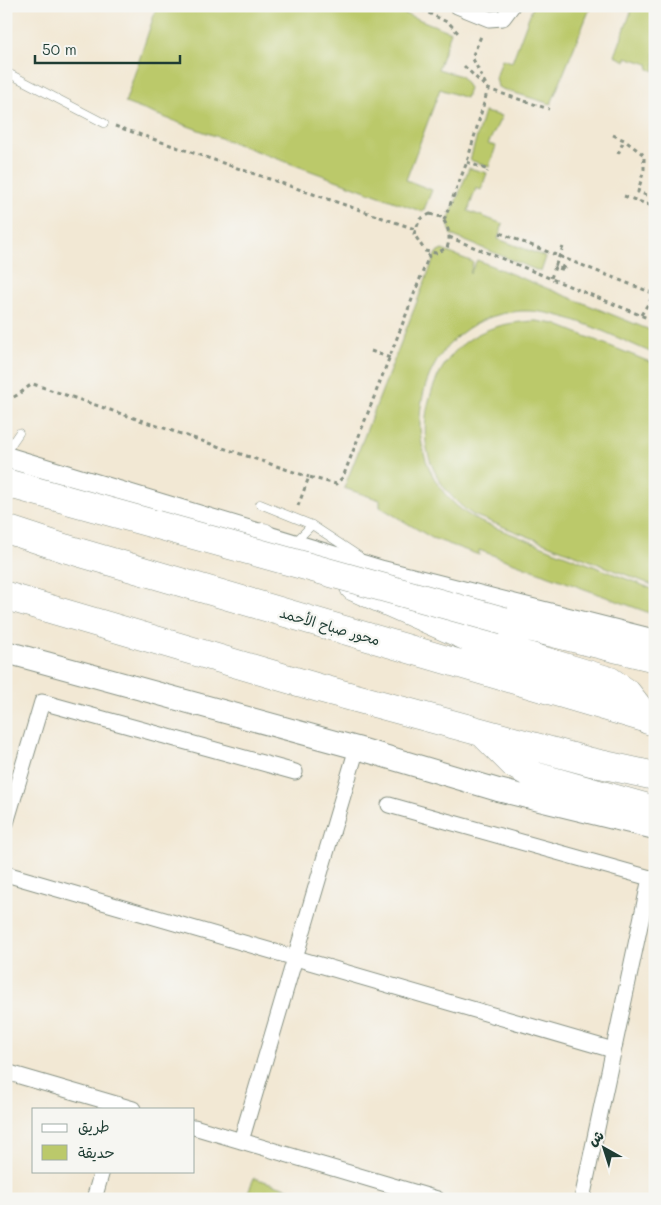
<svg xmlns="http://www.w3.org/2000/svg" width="661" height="1205" viewBox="0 0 661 1205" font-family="Mali,'Playpen Sans Arabic',sans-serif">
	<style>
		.green { fill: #bbc96b; stroke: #6d8350 }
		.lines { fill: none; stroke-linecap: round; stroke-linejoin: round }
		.lane-casing { stroke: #889284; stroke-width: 9 }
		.street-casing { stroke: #889284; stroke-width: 17 }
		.secondary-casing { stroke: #889284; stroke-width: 24 }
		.highway-casing { stroke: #889284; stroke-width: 29 }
		.path { stroke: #889284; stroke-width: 3; stroke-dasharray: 4 4; stroke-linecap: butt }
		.lane { stroke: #fff; stroke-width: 8 }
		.street { stroke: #fff; stroke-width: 15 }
		.secondary { stroke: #fff; stroke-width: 22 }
		.highway { stroke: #fff; stroke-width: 28 }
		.highway-bridge-casing { stroke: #889284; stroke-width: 29; stroke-linecap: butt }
		.path-bridge { stroke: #889284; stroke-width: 3; stroke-dasharray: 4 4; stroke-linecap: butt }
		.highway-bridge { stroke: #fff; stroke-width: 28 }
		.labels { text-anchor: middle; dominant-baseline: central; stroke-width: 5; stroke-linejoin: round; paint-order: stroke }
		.street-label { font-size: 14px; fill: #1f3d34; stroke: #f6f6f2 }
	</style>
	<rect width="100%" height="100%" fill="#f6f6f2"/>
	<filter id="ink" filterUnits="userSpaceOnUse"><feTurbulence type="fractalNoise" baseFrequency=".02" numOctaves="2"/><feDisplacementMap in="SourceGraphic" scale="10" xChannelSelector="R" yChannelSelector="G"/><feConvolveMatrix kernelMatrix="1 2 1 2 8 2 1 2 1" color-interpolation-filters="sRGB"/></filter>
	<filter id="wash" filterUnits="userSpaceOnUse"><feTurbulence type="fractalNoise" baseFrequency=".0096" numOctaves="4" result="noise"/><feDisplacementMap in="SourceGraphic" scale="20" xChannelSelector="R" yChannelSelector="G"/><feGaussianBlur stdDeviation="1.12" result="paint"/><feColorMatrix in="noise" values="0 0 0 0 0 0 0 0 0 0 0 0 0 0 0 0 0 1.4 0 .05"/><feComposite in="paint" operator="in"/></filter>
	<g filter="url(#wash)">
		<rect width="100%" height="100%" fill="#f2e8d4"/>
		<path class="green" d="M157,6H385L451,32L438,69L461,76L469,88L466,98L440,89L406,180L432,190L423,212L125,103Z
			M533,6H591L551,104L505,90L498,87L496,78L502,59L512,62Z
			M633,6H655V71L649,69L648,64L626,57V61L615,56Z
			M484,112L502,116L488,144L496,146L489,167L470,160Z
			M469,168L487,173L481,190L476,188L468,211L503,224L498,239L546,257L541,272L451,235L448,221Z
			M442,250L473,262L470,274L477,260L655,332V354C616,338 564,309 521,311C409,318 382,473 481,522L655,590V615L479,550V555L432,538L380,507V500L344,488L436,253Z
			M536,321L555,324L655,364V586L473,515C427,483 414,434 435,383C441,367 453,351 467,341C488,326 511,322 536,321Z
			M254,1178L323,1199H245Z"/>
	</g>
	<g filter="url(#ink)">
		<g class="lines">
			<defs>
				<path id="lane" d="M6,72L104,123
					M6,452L19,433
					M260,504L312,525L359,556
					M294,543L312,525"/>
				<path id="street" d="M457,6L489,19L503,18L512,6
					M389,805L650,878L582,1199
					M6,823L42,702L295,772
					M6,874L613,1050
					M6,1072L133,1109
					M194,1127L437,1199
					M241,1141L357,748
					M94,1199L102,1171"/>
				<path id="secondary" d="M6,458L382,572L655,641
					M6,652L357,748L498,790L655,828"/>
				<path id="highway" d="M6,529L64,548L655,721
					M263,537L279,551L299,561
					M354,587L472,639L610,681L627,693L648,720
					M6,596L319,688L591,762L655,776
					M504,621L655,658
					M483,733L515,765L535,776L655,810"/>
			</defs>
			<use href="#lane" class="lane-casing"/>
			<use href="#street" class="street-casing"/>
			<use href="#secondary" class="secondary-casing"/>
			<use href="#highway" class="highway-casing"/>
			<path class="path" d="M414,6L449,23L460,35
				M464,66L488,89L549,109
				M115,126L415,229
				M613,135L624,140L644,155V169L638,192L655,198
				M618,154L624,140
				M467,162L488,170L487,172
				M624,196L655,207
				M430,214L441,217C449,226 451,237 447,248L436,253L425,251L414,234L420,219Z
				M444,220L467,162L488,89L472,57L482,34
				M449,237L655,321
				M563,247L556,264L566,268
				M551,278L555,267L565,270L566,268
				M641,315L655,293
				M371,351L390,358
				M6,399C18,398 23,389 33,384L309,477
				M298,506L309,477L336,484L343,477L430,253"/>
			<use href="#lane" class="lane"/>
			<use href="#street" class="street"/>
			<use href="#secondary" class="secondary"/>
			<use href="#highway" class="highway"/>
			<defs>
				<path id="highway-bridge" d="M6,483L504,621"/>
			</defs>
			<use href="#highway-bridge" class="highway-bridge-casing"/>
			<path class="path-bridge" d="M500,233L655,294"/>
			<use href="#highway-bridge" class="highway-bridge"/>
		</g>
	</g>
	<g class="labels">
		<g class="street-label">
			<text transform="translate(330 626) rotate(16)">محور صباح الأحمد</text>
		</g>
	</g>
	<rect width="661" height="1205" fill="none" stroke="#f6f6f2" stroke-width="25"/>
	<rect x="32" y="1108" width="162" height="65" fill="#f6f6f2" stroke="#a0aca6"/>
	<rect x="42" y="1124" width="25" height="8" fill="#ffffff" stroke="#a0aca6"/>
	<text x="78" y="1132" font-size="15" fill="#1f3d34">طريق</text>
	<rect x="42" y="1145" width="25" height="15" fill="#bbc96b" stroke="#a0aca6"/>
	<text x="78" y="1158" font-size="15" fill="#1f3d34">حديقة</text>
	<g transform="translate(604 1148) rotate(321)" stroke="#f6f6f2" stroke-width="4" paint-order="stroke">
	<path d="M0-4L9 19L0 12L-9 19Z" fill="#1f3d34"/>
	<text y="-8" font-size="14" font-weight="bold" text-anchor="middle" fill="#1f3d34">ش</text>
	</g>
	<path d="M35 55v8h145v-8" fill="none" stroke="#1f3d34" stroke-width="2.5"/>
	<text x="42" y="55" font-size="15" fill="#1f3d34" stroke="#f6f6f2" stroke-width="4" paint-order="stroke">50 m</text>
</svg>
